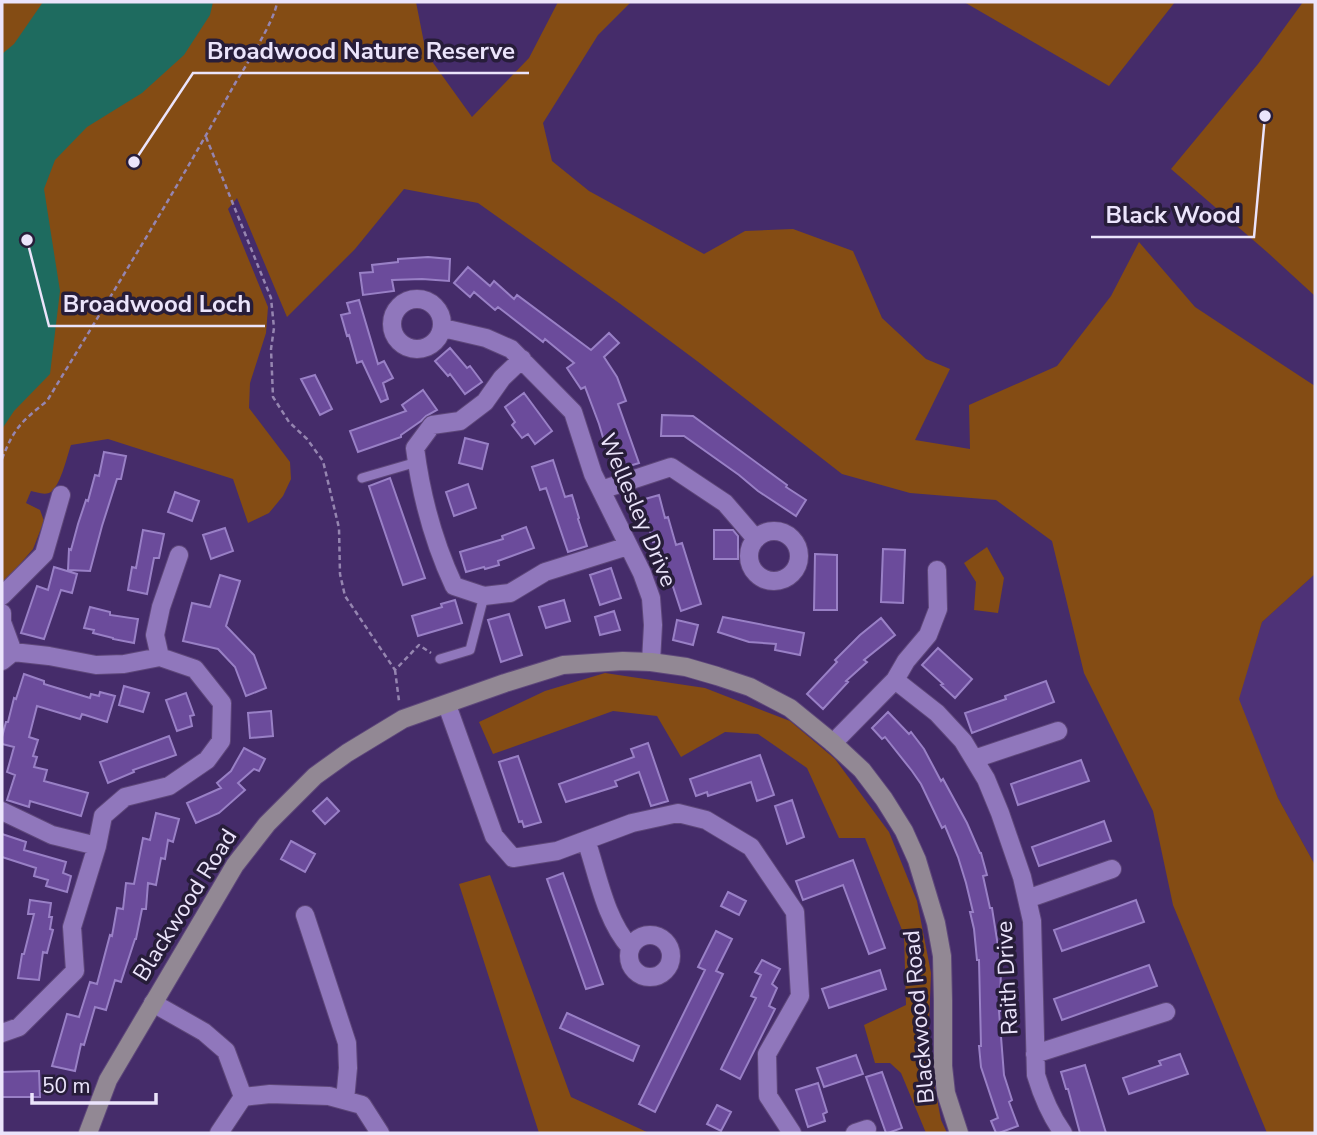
<svg xmlns="http://www.w3.org/2000/svg" width="1317" height="1135" viewBox="0 0 1317 1135" font-family="'Nunito Sans',sans-serif">
	<style>
		.built { fill: #4e3277 }
		.green { fill: #844c14 }
		.water { fill: #1e6b5f }
		.building { fill: #6b4b9b; stroke: #9980c6; stroke-width: 2 }
		.lines { fill: none; stroke-linecap: round; stroke-linejoin: round }
		.lane-casing { stroke: #5e477a; stroke-width: 11 }
		.street-casing { stroke: #5e477a; stroke-width: 20 }
		.secondary-casing { stroke: #5e477a; stroke-width: 20 }
		.path { stroke: #9585b0; stroke-width: 2.5; stroke-dasharray: 5 3.5; stroke-linecap: butt }
		.lane { stroke: #9077bc; stroke-width: 9 }
		.street { stroke: #9077bc; stroke-width: 18 }
		.secondary { stroke: #928894; stroke-width: 18 }
		.labels { text-anchor: middle; dominant-baseline: central; stroke-width: 7; stroke-linejoin: round; paint-order: stroke }
		.street-label { font-size: 23px; fill: #ebe4fb; stroke: #271d39 }
		.leader { fill: none; stroke: #ebe4fb; stroke-width: 2.5 }
		.callout-dot { fill: #ebe4fb; stroke: #271d39; stroke-width: 2.5 }
		.callout-label { font-size: 24px; text-anchor: middle; font-weight: bold; fill: #ebe4fb; stroke: #271d39; stroke-width: 7; stroke-linejoin: round; paint-order: stroke }
	</style>
	<rect width="100%" height="100%" fill="#452c6a"/>
	<path class="built" d="M1315,574V865L1278,798L1238,699L1262,622Z"/>
	<path class="green" d="M2,2H416L426,53L472,117L529,58L558,2H631L598,35L543,123L552,161L589,191L704,254L745,231L793,229L853,251L882,318L926,359L950,369L915,440L970,449L969,405L1057,366L1111,296L1139,242L1195,307L1315,386V574L1262,622L1239,699L1278,798L1315,865V1133H1267L1173,905L1153,811L1084,673L1052,541L996,500L910,493L842,474L697,361L619,303L478,203L404,189L355,249L287,317L237,198L228,209L268,307L266,333L250,383L249,408L290,462L291,479L283,496L269,513L248,523L233,479L108,439L71,445C67,456 60,489 49,493C43,495 36,492 31,491L26,503L40,510L44,521L33,549L2,585Z
		M964,2H1175L1109,86Z
		M1303,2H1315V296L1267,252L1171,169L1258,64Z
		M987,547L1004,578L998,613L974,610L976,582L964,563Z
		M605,673L705,688L790,721L835,759L889,832L917,901L931,973L928,1051L941,1120L947,1133H926L901,1073L890,1063H875L864,1025L906,1005L904,935L865,838H839L807,768L758,734L725,732L681,757L657,716L613,711L493,754L479,722L545,691Z
		M490,875L571,1097L649,1133H539L459,884Z"/>
	<path class="water" d="M43,2H213L210,15L184,55L142,93L87,127L55,160L44,189L60,291L50,374L14,411L2,429V54L14,44Z"/>
	<path class="building" d="M428,257L450,259L449,281L422,279L392,280L394,291L363,295L360,273L373,272L372,265L398,262V259Z
		M468,267L490,286L494,281L514,299L517,295L591,350L609,333L619,343L604,357L617,377L626,401L618,404L639,463L613,471L599,424L585,387L581,389L567,368L574,363L545,339L543,342L498,307L495,310L474,292L470,297L454,283Z
		M359,300L378,364L384,361L393,378L383,383L388,399L381,402L362,361L357,363L349,335L347,336L341,315L350,313L347,303Z
		M450,348L467,368L470,366L482,382L465,394L450,374L448,376L435,361Z
		M315,375L332,409L320,415L301,379Z
		M423,390L437,410L426,416L421,421L401,435V437L358,452L350,431L406,411L402,405Z
		M524,393L552,431L535,444L528,434L522,438L512,425L515,422L505,407Z
		M662,415L693,416L787,485L786,487L806,500L796,516L758,491L739,475L684,436H661Z
		M465,438L488,444L482,469L459,463Z
		M104,452L126,456L121,479H117L102,526L90,571L68,570L69,549L71,550L78,524L86,500L88,501L95,475L99,476Z
		M553,460L565,497L572,495L579,518L578,519L587,546L568,552L546,488L540,490L532,467Z
		M390,478L425,578L403,585L369,486Z
		M468,484L476,508L454,516L446,492Z
		M175,492L199,501L192,521L168,512Z
		M659,495L665,518L668,517L676,545L682,543L701,604L681,611L658,541L653,542L647,520L644,521L638,501Z
		M526,527L534,548L498,561L499,565L485,569L484,567L466,572L460,552L503,539L502,536Z
		M225,528L233,551L211,559L203,535Z
		M143,530L164,534L159,558H154L147,594L128,590L132,567L136,568Z
		M714,530H733L738,536V559H714Z
		M883,549L905,550L903,603L881,602Z
		M815,554L837,555V610H814Z
		M54,567L77,574L72,593L61,590L44,639L21,633L37,586L48,590Z
		M611,568L621,598L600,605L590,575Z
		M220,575L240,581L226,626L254,655L266,688L246,696L235,667L218,649L183,641L192,603L210,607Z
		M455,600L462,623L418,636L412,616L442,607L441,604Z
		M564,600L570,621L546,628L539,607Z
		M90,607L110,612V615L138,619L134,643L113,639V638L93,633L94,630L84,628Z
		M614,611L620,630L600,635L595,617Z
		M509,614L522,655L501,662L488,620Z
		M723,617L804,633L800,655L775,650L776,644L749,642L718,632Z
		M881,618L895,635L864,660L867,662L846,681L848,682L823,709L807,694L837,662L835,660L860,635Z
		M677,620L698,625L693,645L673,640Z
		M938,648L972,679L955,698L941,685L943,684L922,665Z
		M24,674L44,681V684L90,698L91,694L99,696L100,692L115,696L107,722L82,714L80,719L37,706L29,737L38,740L33,756L37,757L34,767L47,770L44,781L88,793L81,816L30,801L29,807L7,800L15,775L7,772L14,747L2,744V737L6,722H8L14,698L16,699Z
		M1046,681L1054,702L972,733L965,713L1006,699L1005,696Z
		M124,686L149,693L143,712L119,705Z
		M186,693L194,715L190,716L192,726L177,731L166,700Z
		M271,711L273,736L250,738L248,713Z
		M888,712L909,734L911,732L924,749L941,781L943,779L967,823L980,853H981L987,875L983,876L990,908H992L1001,965L1000,1011H999L1004,1075L1012,1100L1009,1102L1018,1126L999,1133H996L991,1121L998,1118L981,1067L979,1046H981L979,960H977L974,929L970,912H973L966,883L958,857L945,826L942,828L921,784L912,771L885,737L882,739L872,728Z
		M169,736L176,755L133,770L134,772L108,783L100,762Z
		M648,743L668,801L651,806L639,772L615,781L617,786L566,802L559,784L634,757L631,749Z
		M244,748L265,759L259,771L254,769L238,783L245,790L219,813L196,823L187,803L221,788L217,783L231,771Z
		M760,755L774,795L757,801L751,782L708,796L707,792L696,796L690,779Z
		M518,756L541,822L524,827L522,821L519,822L499,762Z
		M1081,760L1089,781L1018,805L1011,784Z
		M327,798L339,811L325,824L313,811Z
		M792,800L804,837L787,844L775,806Z
		M156,813L179,819L173,842L168,840L165,859L161,858L156,885L148,883L146,909H142L136,939H135L121,982L115,980L106,1010L95,1007L84,1045L81,1044L75,1071L52,1066L67,1014L79,1017L90,982L97,984L110,935L112,936L117,908L123,909L126,883L134,884L143,838L150,840Z
		M1104,821L1111,841L1039,866L1032,847Z
		M2,834L26,842L24,850L66,862L63,873L71,876L67,892L46,886L48,880L34,876L36,868L2,857Z
		M291,841L315,854L305,872L281,859Z
		M853,860L885,948L869,954L843,885L803,900L796,881Z
		M563,873L603,984L586,989L547,879Z
		M728,892L746,901L739,915L721,906Z
		M30,900L51,903L49,917H52L50,929L53,930L47,953L43,952L39,980L18,978L22,954H24L34,914H28Z
		M1136,900L1144,922L1062,951L1054,930Z
		M716,931L732,939L716,971L723,974L655,1112L639,1104L705,970L698,967Z
		M762,960L780,969L772,984L777,988L769,1006L775,1009L740,1079L721,1069L756,998L751,996L761,975L755,972Z
		M1149,965L1157,986L1062,1020L1054,999Z
		M880,970L886,989L829,1008L822,989Z
		M567,1013L639,1046L633,1061L560,1028Z
		M1180,1054L1188,1074L1129,1094L1123,1078L1161,1065L1159,1061Z
		M856,1055L863,1074L824,1087L817,1068Z
		M1085,1065L1094,1094L1106,1133H1080L1068,1089H1066L1061,1072Z
		M39,1071L40,1097H2V1072Z
		M882,1072L902,1128L888,1133H886L866,1077Z
		M818,1083L827,1112L823,1114L825,1121L808,1127L796,1090Z
		M717,1105L731,1112L721,1131L707,1124Z"/>
	<g class="lines">
		<defs>
			<path id="lane" d="M362,478L417,462
				M440,659L470,650L484,596"/>
			<path id="street" d="M392 324a25 25 0 1 1 50 0a25 25 0 1 1-50 0Z
				M443,328L486,338L511,349L573,412L593,474L642,573L651,598L653,625L651,662
				M522,359L502,378L485,402L460,421L432,425L415,448C421,495 434,543 454,586L484,596L510,593L545,572L628,546
				M601,490L671,467L725,503L756,539
				M749 556a25 25 0 1 1 50 0a25 25 0 1 1-50 0Z
				M2,596L44,554L61,495
				M2,613V622L13,652
				M160,657L155,635L161,607L179,555
				M2,661L13,652L49,656L96,665L124,664L160,657L195,669L222,703L221,741L207,760L169,786L125,797L103,816L97,846L72,927L75,971L19,1027L2,1033
				M895,680L937,713L963,741L986,779L1000,813L1022,877L1032,921L1036,1075C1042,1095 1051,1116 1063,1133
				M447,705L494,836L513,858L557,851L632,823L678,813L706,820L751,847L795,912L800,996L767,1054L768,1096L792,1133
				M833,743L895,680L906,661L928,635L938,609L937,570
				M974,759L1058,731
				M2,811L52,835L97,846
				M586,840C598,875 605,919 630,947
				M1027,899L1112,869
				M305,915L347,1043L348,1068L345,1100
				M629 956a21 21 0 1 1 42 0a21 21 0 1 1-42 0Z
				M153,1003L204,1032L226,1051L243,1097
				M1035,1054L1166,1012
				M243,1097L270,1094L329,1096L362,1105L380,1133
				M219,1133L243,1097
				M855,1133L867,1129"/>
			<path id="secondary" d="M88,1133L108,1080L235,865L267,824L315,776L347,753L403,719L505,683L563,665L623,661L651,662L686,667L717,676L750,687L790,708L833,743L862,770L884,799L904,831L917,860L936,923L942,956L943,1001V1066L946,1093L959,1133"/>
		</defs>
		<use href="#lane" class="lane-casing"/>
		<use href="#street" class="street-casing"/>
		<use href="#secondary" class="secondary-casing"/>
		<path class="path" d="M206,137L271,298L274,328L271,349L273,397L289,422L307,439L323,461L339,528L340,574L345,596L395,670L419,645L431,653
			M2,459C14,428 21,422 47,401C110,297 174,194 233,87C244,68 275,21 277,2
			M395,670L399,701"/>
		<use href="#lane" class="lane"/>
		<use href="#street" class="street"/>
		<use href="#secondary" class="secondary"/>
	</g>
	<g class="labels">
		<g class="street-label">
			<text transform="translate(638 510) rotate(67)">Wellesley Drive</text>
			<text transform="translate(185 905) rotate(-58)">Blackwood Road</text>
			<text transform="translate(1007 978) rotate(-93)">Raith Drive</text>
			<text transform="translate(919 1017) rotate(-95)">Blackwood Road</text>
		</g>
	</g>
	<path class="leader" d="M134 162L193 73H529M1265 116L1254 237H1091M27 240L49 326H265"/>
	<g class="callout-dot">
		<circle cx="134" cy="162" r="7"/>
		<circle cx="1265" cy="116" r="7"/>
		<circle cx="27" cy="240" r="7"/>
	</g>
	<g class="callout-label">
		<text x="361" y="59">Broadwood Nature Reserve</text>
		<text x="1173" y="223">Black Wood</text>
		<text x="157" y="312">Broadwood Loch</text>
	</g>
	<rect width="1317" height="1135" fill="none" stroke="#ebe4fb" stroke-width="7"/>
	<path d="M32 1093v10h124v-10" fill="none" stroke="#ebe4fb" stroke-width="3.5"/>
	<text x="42" y="1093" font-size="21" fill="#ebe4fb" stroke="#271d39" stroke-width="5" paint-order="stroke">50 m</text>
</svg>
